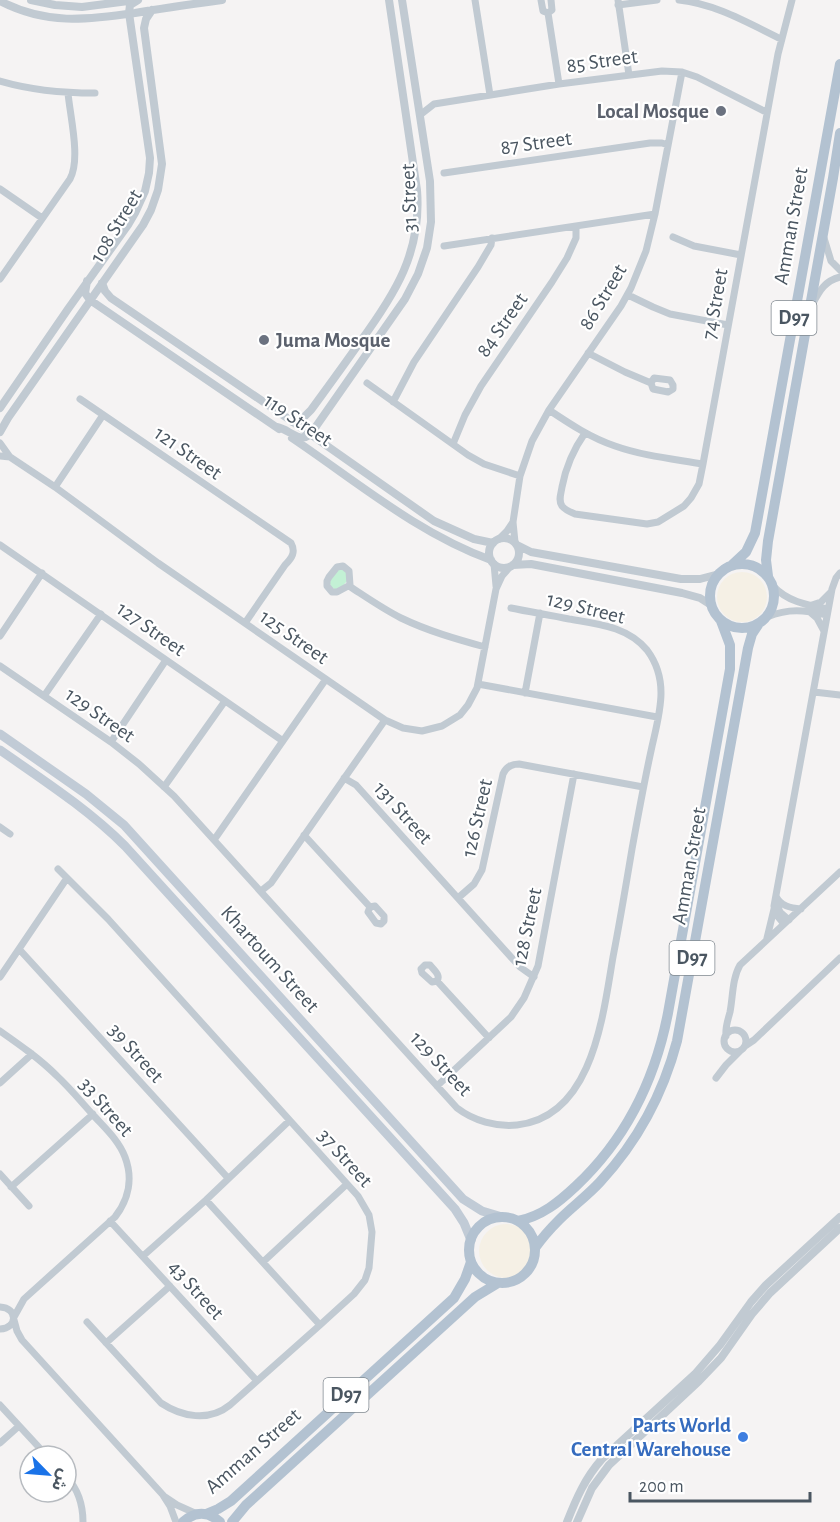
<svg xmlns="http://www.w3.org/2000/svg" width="840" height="1522" viewBox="0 0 840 1522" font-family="'Alegreya Sans','Noto Sans Arabic',sans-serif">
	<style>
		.green { fill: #c3f1d5 }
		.sand { fill: #f5f0e5 }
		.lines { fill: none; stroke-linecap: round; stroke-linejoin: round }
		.minor { stroke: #c1cad2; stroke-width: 7 }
		.tertiary { stroke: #c1cad2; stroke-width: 8 }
		.secondary { stroke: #c1cbd6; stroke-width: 9 }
		.primary { stroke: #b3c2d1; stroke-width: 10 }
		.worship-dot { fill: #6b7280; stroke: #fff; stroke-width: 2 }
		.shop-dot { fill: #3f7fe0; stroke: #fff; stroke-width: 2 }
		.labels { text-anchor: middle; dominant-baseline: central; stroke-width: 4.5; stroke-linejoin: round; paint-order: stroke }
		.shield { fill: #fff; stroke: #808990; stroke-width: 1.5 }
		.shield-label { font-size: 20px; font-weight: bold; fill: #4a5661 }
		.street-label { font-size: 21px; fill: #4a5661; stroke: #fff }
		.worship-label { font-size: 21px; font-weight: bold; fill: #5b616d; stroke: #fff; text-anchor: end }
		.shop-label { font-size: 21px; font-weight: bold; fill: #366cbe; stroke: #fff; text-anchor: end }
	</style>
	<rect width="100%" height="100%" fill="#f5f3f3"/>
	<path class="green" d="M345,569L349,579L339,590L331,588L329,579L337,570Z"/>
	<path class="sand" d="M717 597a25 25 0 1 1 50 0a25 25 0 1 1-50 0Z
		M479 1251a27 27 0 1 1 54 0a27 27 0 1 1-54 0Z"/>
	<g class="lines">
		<path class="minor" d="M475,0L490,95
			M541,0L543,11L548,13L552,10L551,0
			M618,0L629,75
			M679,0C716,4 748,23 781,39
			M618,5L657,0
			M548,13L559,84
			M0,81C31,90 63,93 95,93
			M420,115L434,104L559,84L662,71L682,72L697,77L766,112
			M444,173L650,143H662L668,145
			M0,189L42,218
			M673,237L694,246L741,255
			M824,238L831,261L840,270
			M444,246L655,214
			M0,279L70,179C81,159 70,116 68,93
			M628,295L653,307L670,314L728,325
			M813,303C820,290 825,281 840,277
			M588,353L625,372L651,383
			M654,378L670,380L673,385V389L668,392L653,389L651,383Z
			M367,383L468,455L484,464L520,476
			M80,399L291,543C296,552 292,558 285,565L245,623
			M393,402L414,362L478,267L491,245L492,238
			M549,410C570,424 591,438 615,446C643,456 674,459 703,464
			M585,433C573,450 566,466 562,487C561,494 558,500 562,506C565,510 570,512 575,514L647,524L658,522L684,506L691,498L699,484L703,464L778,54L792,0
			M0,443L10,457
			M453,444L465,415L481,386L552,282L567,258L576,238V226
			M0,456L10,457L55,487L158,563L385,720L403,728L422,731L442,726L460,715L468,705L477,688L496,589L502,576L509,568
			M55,487L103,415
			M499,539L507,531L513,522
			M515,542L513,522L520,476L532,441L549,410L621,306L631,288L646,251L655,214L682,72
			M0,545L283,741
			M494,564L496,586
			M343,566L349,571L350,585L337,592H332L327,586V581L329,577L337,567Z
			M349,586C366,597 383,609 401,618C428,631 456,639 485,647
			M773,586C788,602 807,605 828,609
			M812,605L821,602L831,592
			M810,612L817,618L824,631
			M767,617C789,608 804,610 827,615
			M0,636L42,573
			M0,666L111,742L139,764L174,796L457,1108C474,1121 496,1127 517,1125C593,1117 603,1015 613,957C620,921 626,885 632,849C638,816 644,783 651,751C655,732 661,712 661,693C661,678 656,662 647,650C627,626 597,624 569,619C550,615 530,612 511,608
			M478,684L657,717
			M814,692L840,695
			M525,693L540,613
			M44,696L101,614
			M111,742L166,660
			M344,778L356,785L520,967L534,977
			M164,787L225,701
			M0,827L10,834
			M304,835L370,907
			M214,840L326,679
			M58,869L108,919L358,1196L369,1215L372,1232L369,1268L365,1280L354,1294L320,1325L230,1405C209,1422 182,1417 161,1403L87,1322
			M261,891L271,883L385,720
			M776,896C780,906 791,908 801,909
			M458,898L474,884L482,870L503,774C506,767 511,764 519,764L643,787
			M776,903L780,912L789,920
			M375,906L384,916V921L381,924L376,923L368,912L370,907Z
			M784,924L775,913L774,906L832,589L836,578L840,573
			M767,938L774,909
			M19,949L228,1178
			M425,965H430C434,970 441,975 437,981L432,982L422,973L421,969Z
			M0,977L67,878
			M437,981L489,1038
			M724 1041a11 11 0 1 1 22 0a11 11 0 1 1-22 0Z
			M0,1031C20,1045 40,1059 57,1076C71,1089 82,1103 95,1117C106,1129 119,1141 125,1157C133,1178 129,1199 115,1217L24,1299L14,1317
			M726,1036C725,1027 728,1020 730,1012C733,997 732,979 740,965L840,872
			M745,1046L754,1040L840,958
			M716,1078L726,1065L740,1051
			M0,1083L32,1054
			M437,1086L511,1017L524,998L538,966L574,774
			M0,1174L29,1206
			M11,1187L93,1114
			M206,1200L320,1325
			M110,1221L257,1381
			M143,1256L206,1200L289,1121
			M263,1262L347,1184
			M0,1307C18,1308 18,1328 0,1329
			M14,1320L17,1331L22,1340L163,1495L170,1506L176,1522
			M106,1343L170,1286
			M0,1405L47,1456
			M0,1443L19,1426
			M66,1476C78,1489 83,1504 83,1522
			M165,1497L177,1505L197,1514"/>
		<path class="tertiary" d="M31,0L55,5L82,7L136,0
			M0,1C46,25 86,20 135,13C164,8 193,4 222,0
			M87,281L85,293L90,300L279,429
			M102,283L105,291L111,298L293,422L434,521L474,539L493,543
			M0,408L68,309L128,225L135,213L145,191L149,173L150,158L129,13L130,5L138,0
			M293,422L304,417L311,410C327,388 344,365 360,342C395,294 422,252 417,190L389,0
			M277,427C289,429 298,443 310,435L405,299L418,274L427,248L431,222L430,181L402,0
			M0,432L8,418L143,225L151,210L158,190L162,164L144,28L146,19L152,10
			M292,438C356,481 417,533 491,560
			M489 553a15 15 0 1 1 30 0a15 15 0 1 1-30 0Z
			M517,545L531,552L681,579H700L719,574
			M513,565L531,564L682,593L700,598L711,605
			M567,1522C576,1499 585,1478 602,1459L695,1374L720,1345L751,1302L766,1285L840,1217
			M577,1522L592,1488L609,1465L699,1381L721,1358L752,1314L770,1293L840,1228"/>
		<path class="secondary" d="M0,734L86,794L124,825L463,1199L482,1211L502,1217
			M0,750C43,780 88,809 125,846L455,1209L464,1223L471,1240"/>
		<path class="primary" d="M710 596a32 32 0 1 1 64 0a32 32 0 1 1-64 0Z
			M732,565L746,552L755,533L840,64
			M768,576L766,560L768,541L833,178L840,133
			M469 1250a33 33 0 1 1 66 0a33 33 0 1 1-66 0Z
			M518,1221C542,1216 559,1202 576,1186C626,1139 655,1080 668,1013L730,669V645L721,621
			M535,1248C542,1238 550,1229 559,1220C572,1207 587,1196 600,1182C637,1142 663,1094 677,1041L748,648L752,634L758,625
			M206,1514L218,1509L231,1501L454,1298L465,1279L471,1262
			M183,1522C195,1511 208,1511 220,1522
			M232,1522L246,1505L475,1297L498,1283"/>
	</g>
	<g class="worship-dot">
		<circle cx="721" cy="111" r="6"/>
		<circle cx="264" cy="340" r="6"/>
	</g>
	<circle class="shop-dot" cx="743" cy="1437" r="6"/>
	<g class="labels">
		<g class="shield">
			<rect x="771.5" y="301" width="45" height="34" rx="4.5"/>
			<rect x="669.5" y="941" width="45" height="34" rx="4.5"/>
			<rect x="323.5" y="1378" width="45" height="34" rx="4.5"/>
		</g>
		<g class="shield-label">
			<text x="794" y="318">D97</text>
			<text x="692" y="958">D97</text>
			<text x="346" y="1395">D97</text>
		</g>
		<g class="street-label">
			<text transform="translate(602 61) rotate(-8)">85 Street</text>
			<text transform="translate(536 143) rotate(-8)">87 Street</text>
			<text transform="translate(409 198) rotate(-92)">31 Street</text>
			<text transform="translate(116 226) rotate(-59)">108 Street</text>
			<text transform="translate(791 226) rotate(-80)">Amman Street</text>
			<text transform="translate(603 297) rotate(-59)">86 Street</text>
			<text transform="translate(715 304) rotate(-80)">74 Street</text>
			<text transform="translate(502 325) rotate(-55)">84 Street</text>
			<text transform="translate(298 420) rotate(34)">119 Street</text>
			<text transform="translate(188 453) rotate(35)">121 Street</text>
			<text transform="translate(586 608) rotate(14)">129 Street</text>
			<text transform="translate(151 629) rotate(35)">127 Street</text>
			<text transform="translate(294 637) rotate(35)">125 Street</text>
			<text transform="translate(100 715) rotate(35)">129 Street</text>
			<text transform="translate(403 813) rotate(48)">131 Street</text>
			<text transform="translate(477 818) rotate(-77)">126 Street</text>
			<text transform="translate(689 866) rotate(-80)">Amman Street</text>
			<text transform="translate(527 927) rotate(-78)">128 Street</text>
			<text transform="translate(270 959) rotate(48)">Khartoum Street</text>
			<text transform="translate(136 1053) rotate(48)">39 Street</text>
			<text transform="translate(441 1064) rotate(47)">129 Street</text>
			<text transform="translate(106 1107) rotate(49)">33 Street</text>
			<text transform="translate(345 1158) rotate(48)">37 Street</text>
			<text transform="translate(196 1290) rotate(48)">43 Street</text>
			<text transform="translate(253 1451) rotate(-41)">Amman Street</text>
		</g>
		<g class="worship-label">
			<text x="709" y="111">Local Mosque</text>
			<text x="276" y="340" text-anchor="start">Juma Mosque</text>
		</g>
		<g class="shop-label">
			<text x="731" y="1425">Parts World<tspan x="731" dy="24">Central Warehouse</tspan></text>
		</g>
	</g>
	<g transform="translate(48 1474) rotate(115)"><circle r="28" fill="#ffffff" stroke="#b7bbc0" stroke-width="1.5"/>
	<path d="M0-4.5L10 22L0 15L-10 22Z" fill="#1a73e8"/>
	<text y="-9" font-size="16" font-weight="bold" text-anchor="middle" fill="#4a5661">ش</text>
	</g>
	<path d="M630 1492v9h180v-9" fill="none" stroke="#4a5661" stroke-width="3"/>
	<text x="639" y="1492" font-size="18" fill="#4a5661" stroke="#ffffff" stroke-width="4.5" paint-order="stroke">200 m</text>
</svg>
